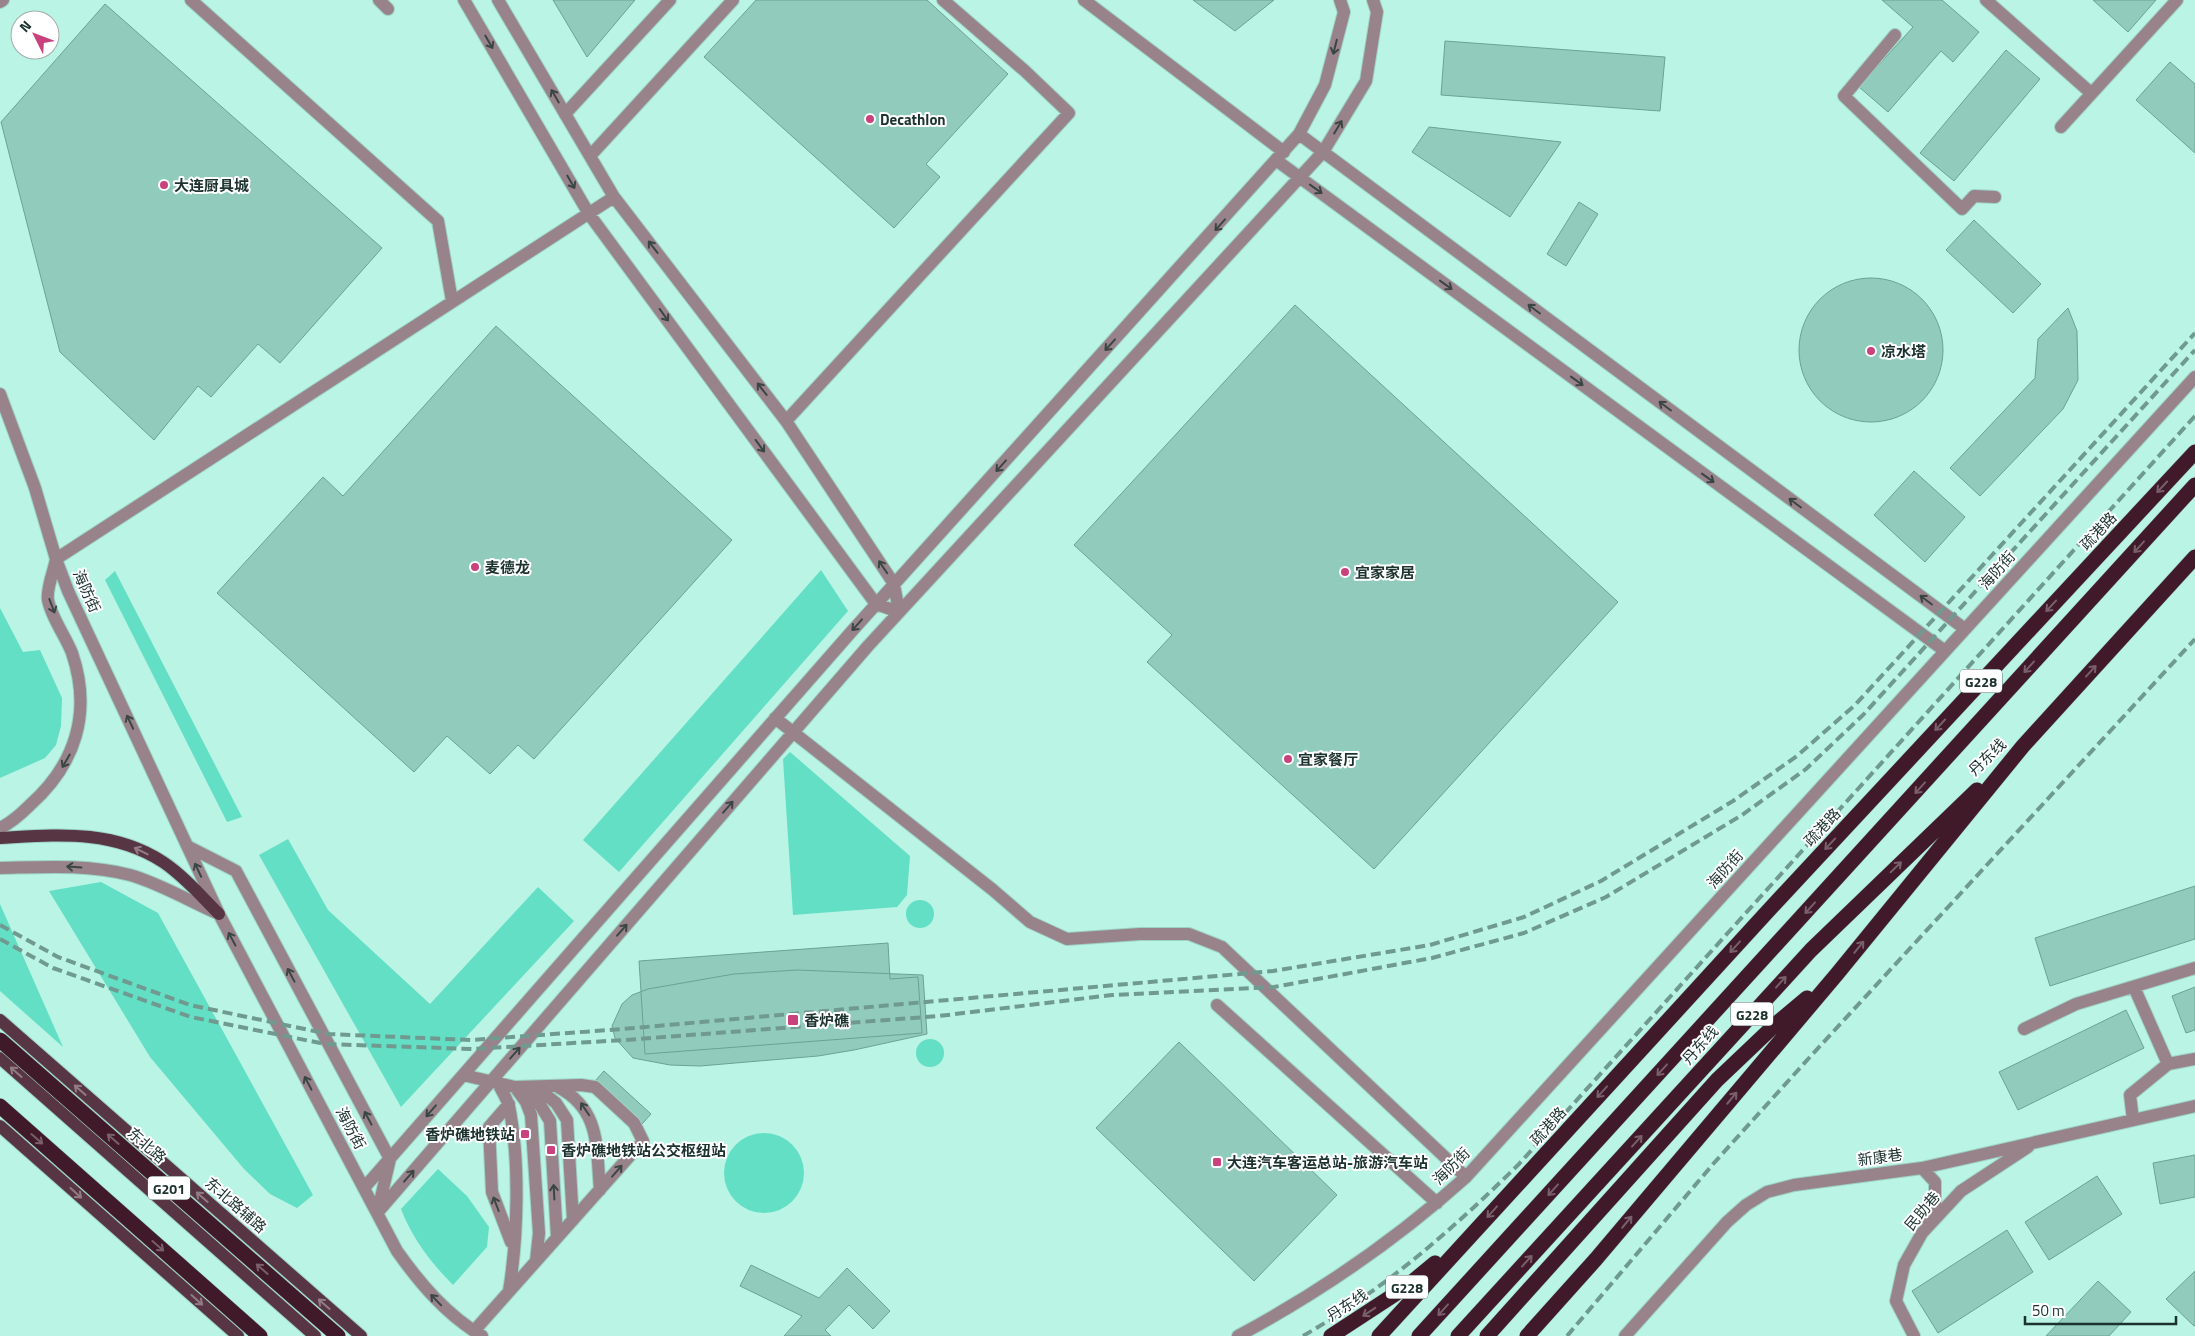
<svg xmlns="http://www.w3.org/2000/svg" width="2195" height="1336" viewBox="0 0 2195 1336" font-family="'Titillium Web','Noto Sans SC',sans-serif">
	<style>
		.green { fill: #63dfc5 }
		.building { fill: #91cbbc; stroke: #6aa395 }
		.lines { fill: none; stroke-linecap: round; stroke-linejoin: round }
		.minor-casing { stroke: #9dd1c4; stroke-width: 14 }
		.major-casing { stroke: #9dd1c4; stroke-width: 14 }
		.highway-casing { stroke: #9dd1c4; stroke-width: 16 }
		.minor { stroke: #99838a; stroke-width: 12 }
		.major { stroke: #583542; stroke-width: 12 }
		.highway { stroke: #401a29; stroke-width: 15 }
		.rail { stroke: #709a90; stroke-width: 4; stroke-dasharray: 10 5; stroke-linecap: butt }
		.highway-bridge-casing { stroke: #9dd1c4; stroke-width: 16; stroke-linecap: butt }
		.highway-bridge { stroke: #401a29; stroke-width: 15 }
		.oneway { stroke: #3a4644 }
		.oneway2 { stroke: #795f69 }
		.oneway3 { stroke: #927c84 }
		.poi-dot { fill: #c9417d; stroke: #fff; stroke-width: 2 }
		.labels { text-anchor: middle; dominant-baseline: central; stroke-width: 4; stroke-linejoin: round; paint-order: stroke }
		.shield { fill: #fff; stroke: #5f706c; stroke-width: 1 }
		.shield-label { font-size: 14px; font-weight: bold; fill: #1b322d }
		.poi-label { font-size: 15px; font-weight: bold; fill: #1b322d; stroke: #fff; text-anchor: start }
		.street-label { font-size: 15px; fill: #1b322d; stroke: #fff }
	</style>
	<rect width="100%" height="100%" fill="#b9f4e5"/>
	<path class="green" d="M821,570L848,611L619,872L583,840Z
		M115,571L242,817L227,822L105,580Z
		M0,608L23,652L40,650L62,698L61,726L56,745L45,758L0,778Z
		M790,752L910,856L907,895L897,907L793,915L783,759Z
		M288,839L328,910L430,1004L538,887L574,921L401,1107L259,855Z
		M101,882L158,913L313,1195L297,1208L270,1194L244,1169L150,1057L49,891Z
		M906 914a14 14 0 1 1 28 0a14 14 0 1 1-28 0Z
		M0,904L63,1047L0,991Z
		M916 1053a14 14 0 1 1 28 0a14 14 0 1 1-28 0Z
		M724 1173a40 40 0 1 1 80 0a40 40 0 1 1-80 0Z
		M438,1169L467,1196L489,1227L487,1247L453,1285C431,1263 412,1238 401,1209Z"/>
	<path class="building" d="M553,0H635L587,57Z
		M756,0H927L1008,74L926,164L940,177L894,228L704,57Z
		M1193,0H1274L1235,31Z
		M1882,0H1942L1979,32L1953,62L1941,51L1888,112L1859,87L1913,27Z
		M2093,0H2156L2128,32Z
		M105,4L382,248L280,363L258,344L211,397L198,386L154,440L60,352L1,122Z
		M1445,41L1665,57L1660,111L1441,95Z
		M2006,50L2040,79L1954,181L1920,153Z
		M2170,62L2195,84V153L2136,100Z
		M1429,127L1561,142L1510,217L1412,152Z
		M1579,202L1598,214L1566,266L1547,254Z
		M1974,220L2041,284L2013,313L1946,250Z
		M1799 350a72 72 0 1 1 144 0a72 72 0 1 1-144 0Z
		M1295,305L1618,602L1374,869L1147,662L1172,635L1074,545Z
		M2068,308L2077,331L2078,380L2063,409L1980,496L1950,468L2035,378L2038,339Z
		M496,326L732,540L534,759L518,745L490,774L447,736L414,772L217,593L323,477L343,496Z
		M1914,471L1965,517L1925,562L1874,515Z
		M2195,886V939L2050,986L2035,938Z
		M888,943L890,979L918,977L922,1033L645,1054L639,961Z
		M797,970L923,975L927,1034L854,1050L818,1056L700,1066L670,1065L633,1058L615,1038L612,1026L622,1004L632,995L648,989L734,974Z
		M2195,987V1030L2186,1033L2172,996Z
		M2126,1010L2144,1048L2018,1110L1999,1072Z
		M1179,1042L1337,1195L1254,1281L1096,1128Z
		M604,1071L651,1114L642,1124L595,1081Z
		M2195,1155V1197L2160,1204L2153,1163Z
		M2097,1176L2122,1214L2049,1260L2025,1222Z
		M2007,1230L2033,1272L1938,1333L1912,1291Z
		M751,1265L819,1298L847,1268L890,1311L873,1329L849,1305L825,1330L831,1336H784L802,1316L740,1286Z
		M2195,1271V1325L2194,1326L2166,1299Z
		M2098,1281L2131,1312L2109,1336H2046Z"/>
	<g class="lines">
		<defs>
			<path id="minor" d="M191,0L438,221L452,301
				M379,0L388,9
				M464,0L589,214L876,604L899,612L894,584L786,421L614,197L498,0
				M1084,0L1284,152
				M1986,0L2091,93
				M0,2L3,0
				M1895,35L1844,96L1962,209L1974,196L1995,197
				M565,114L670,0
				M2061,127L2177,0
				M1299,134L1965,629
				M590,156L733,0
				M1276,160L1945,651
				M0,394L35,488L56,559L68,591L219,914L397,1251C421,1285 447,1315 482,1336
				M786,421L1069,113L1025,71L943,0
				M56,559L614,197
				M775,718L993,890L1030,922L1067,939L1140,934H1189L1222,947L1466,1177
				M0,828C11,823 21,814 30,805C76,764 92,712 72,653C66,637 51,617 48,600C46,589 54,571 56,559
				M187,846L236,871L390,1159L378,1210
				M0,868C44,867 87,864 130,875C159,883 191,902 219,914
				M2134,987L2168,1064
				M1217,1005L1437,1203
				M2024,1029L2076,1004L2195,968
				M463,1075L515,1087L581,1085L595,1087L634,1123L643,1141L474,1331
				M499,1085C502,1091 507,1099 509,1106C520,1161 518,1236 509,1291
				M515,1087L526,1102L531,1115L539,1233L536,1261
				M524,1087L537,1100L550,1121L557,1237
				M558,1087C601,1110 596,1147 600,1190
				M532,1090L547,1096L556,1103L567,1120L573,1220
				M509,1104L489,1127L492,1192L511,1242
				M2133,1120L2130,1095L2168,1064L2195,1059
				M1922,1168L1935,1182V1205L1928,1222
				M364,1188L852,631L1299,134L1325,85L1344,12L1340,0
				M377,1213L868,646L1323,152L1366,81L1377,12L1373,0
				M1238,1336C1320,1292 1397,1239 1466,1177L2195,377
				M1625,1336L1727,1222L1746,1205L1767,1192L1794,1185L1922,1168L2195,1106
				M1914,1336L1896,1301L1904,1265L1922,1233L1961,1191L2028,1147"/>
			<path id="major" d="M0,838C57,835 112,829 163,862C184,876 201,896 219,914
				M0,1020L361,1336
				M0,1058L315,1336
				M0,1126L238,1336"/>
			<path id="highway" d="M0,1106L260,1336
				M1331,1336L1406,1287L1435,1263
				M1379,1336L1768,911L2195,452
				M1419,1336L2195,485
				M1458,1336L1811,950L1977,790
				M1487,1336L1717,1080L1776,1024L1807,998
				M1527,1336L1596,1259L1837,974L2023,746L2195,557"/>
		</defs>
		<use href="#minor" class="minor-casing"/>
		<use href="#major" class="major-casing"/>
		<use href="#highway" class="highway-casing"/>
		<use href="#minor" class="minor"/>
		<use href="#major" class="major"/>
		<use href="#highway" class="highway"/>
		<path class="rail" d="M0,925L58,957L190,1005L328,1034L471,1040L623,1029L1273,971L1430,945L1524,917L1601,881L1733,801L1797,756L1855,705L2195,333
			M0,939L53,968L191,1017L325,1044L472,1049L625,1040L939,1016L1112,995L1274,987L1432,958L1524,933L1606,897L1742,815L1806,769L1863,715L2195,350
			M1303,1336C1386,1288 1452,1230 1519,1164L2195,416
			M1567,1336L1714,1163L1809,1058L2195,639"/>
		<defs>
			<path id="highway-bridge" d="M0,1040L338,1336"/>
		</defs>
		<use href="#highway-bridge" class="highway-bridge-casing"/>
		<use href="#highway-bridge" class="highway-bridge"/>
	</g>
	<defs><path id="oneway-shaft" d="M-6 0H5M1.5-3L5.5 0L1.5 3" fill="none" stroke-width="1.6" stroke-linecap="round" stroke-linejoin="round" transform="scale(1.25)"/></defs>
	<g class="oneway">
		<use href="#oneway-shaft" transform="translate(489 42) rotate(60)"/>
		<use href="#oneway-shaft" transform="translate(1335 47) rotate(104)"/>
		<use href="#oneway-shaft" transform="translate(555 96) rotate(-120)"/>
		<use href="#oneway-shaft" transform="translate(1338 127) rotate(-59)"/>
		<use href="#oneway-shaft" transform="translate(571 182) rotate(60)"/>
		<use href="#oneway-shaft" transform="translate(1316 189) rotate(36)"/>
		<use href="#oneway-shaft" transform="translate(1220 225) rotate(132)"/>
		<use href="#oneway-shaft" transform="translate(653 247) rotate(-128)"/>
		<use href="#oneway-shaft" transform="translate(1446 285) rotate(36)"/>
		<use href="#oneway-shaft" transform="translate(1534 309) rotate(-143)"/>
		<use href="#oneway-shaft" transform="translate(664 315) rotate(54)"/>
		<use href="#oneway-shaft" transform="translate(1110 345) rotate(132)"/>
		<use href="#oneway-shaft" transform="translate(1577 381) rotate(36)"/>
		<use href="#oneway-shaft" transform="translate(762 389) rotate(-128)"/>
		<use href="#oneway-shaft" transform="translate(1665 406) rotate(-143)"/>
		<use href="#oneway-shaft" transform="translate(760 446) rotate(54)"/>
		<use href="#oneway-shaft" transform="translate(1001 466) rotate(132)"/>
		<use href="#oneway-shaft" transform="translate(1708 478) rotate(36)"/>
		<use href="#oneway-shaft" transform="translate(1795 503) rotate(-143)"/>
		<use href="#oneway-shaft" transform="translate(883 567) rotate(-124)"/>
		<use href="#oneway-shaft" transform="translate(1926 600) rotate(-143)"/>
		<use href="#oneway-shaft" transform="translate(52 606) rotate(69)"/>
		<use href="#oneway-shaft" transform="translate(857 625) rotate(132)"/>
		<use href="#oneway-shaft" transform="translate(130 722) rotate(-115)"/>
		<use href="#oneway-shaft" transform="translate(66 761) rotate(120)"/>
		<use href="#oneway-shaft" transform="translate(728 807) rotate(-49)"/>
		<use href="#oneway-shaft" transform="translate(74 867) rotate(-176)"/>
		<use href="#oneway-shaft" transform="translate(198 870) rotate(-115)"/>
		<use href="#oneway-shaft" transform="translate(622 930) rotate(-49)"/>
		<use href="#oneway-shaft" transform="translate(232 939) rotate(-118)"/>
		<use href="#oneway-shaft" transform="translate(291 975) rotate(-118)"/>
		<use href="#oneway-shaft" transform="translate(515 1053) rotate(-49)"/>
		<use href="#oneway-shaft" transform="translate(308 1083) rotate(-118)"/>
		<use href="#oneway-shaft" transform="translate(585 1109) rotate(-124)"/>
		<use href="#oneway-shaft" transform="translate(431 1111) rotate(131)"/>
		<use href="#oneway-shaft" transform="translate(368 1118) rotate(-118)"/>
		<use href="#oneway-shaft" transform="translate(617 1171) rotate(-49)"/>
		<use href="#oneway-shaft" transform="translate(409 1176) rotate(-49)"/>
		<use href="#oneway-shaft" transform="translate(554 1192) rotate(-93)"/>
		<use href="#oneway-shaft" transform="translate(496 1204) rotate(-111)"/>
		<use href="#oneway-shaft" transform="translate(436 1300) rotate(-134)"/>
	</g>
	<g class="oneway2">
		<use href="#oneway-shaft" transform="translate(2162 487) rotate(133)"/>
		<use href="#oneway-shaft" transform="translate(2139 547) rotate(132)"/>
		<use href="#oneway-shaft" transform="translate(2051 606) rotate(133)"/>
		<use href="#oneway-shaft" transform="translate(2029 667) rotate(132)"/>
		<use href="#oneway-shaft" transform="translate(2091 671) rotate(-48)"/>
		<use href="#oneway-shaft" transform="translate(1940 725) rotate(133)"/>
		<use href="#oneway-shaft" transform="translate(1920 788) rotate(132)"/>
		<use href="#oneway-shaft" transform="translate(1830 844) rotate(133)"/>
		<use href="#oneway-shaft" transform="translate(1896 867) rotate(-44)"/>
		<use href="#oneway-shaft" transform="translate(1810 908) rotate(132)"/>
		<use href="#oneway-shaft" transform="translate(1735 947) rotate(132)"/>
		<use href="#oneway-shaft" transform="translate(1859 947) rotate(-51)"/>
		<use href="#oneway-shaft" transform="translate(1781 982) rotate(-48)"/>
		<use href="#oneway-shaft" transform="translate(1662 1070) rotate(132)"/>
		<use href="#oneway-shaft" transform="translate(1602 1092) rotate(132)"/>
		<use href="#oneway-shaft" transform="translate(1732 1098) rotate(-50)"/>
		<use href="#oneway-shaft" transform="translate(37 1139) rotate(41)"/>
		<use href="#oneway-shaft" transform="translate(113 1139) rotate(-139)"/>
		<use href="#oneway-shaft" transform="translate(1637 1141) rotate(-48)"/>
		<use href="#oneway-shaft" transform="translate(1553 1190) rotate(132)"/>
		<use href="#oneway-shaft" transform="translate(1492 1212) rotate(132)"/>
		<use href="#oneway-shaft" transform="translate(1627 1222) rotate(-50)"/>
		<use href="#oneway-shaft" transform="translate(158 1246) rotate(41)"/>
		<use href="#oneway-shaft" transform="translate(1527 1261) rotate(-48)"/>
		<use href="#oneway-shaft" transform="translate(262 1269) rotate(-139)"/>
		<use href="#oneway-shaft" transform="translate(1443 1310) rotate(132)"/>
		<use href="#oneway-shaft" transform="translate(1369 1312) rotate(147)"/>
	</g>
	<g class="oneway3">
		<use href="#oneway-shaft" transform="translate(141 851) rotate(-154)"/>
		<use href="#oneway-shaft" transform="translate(16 1072) rotate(-139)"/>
		<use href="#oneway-shaft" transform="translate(80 1090) rotate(-139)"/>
		<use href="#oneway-shaft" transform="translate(76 1193) rotate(42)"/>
		<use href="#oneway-shaft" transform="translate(202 1197) rotate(-139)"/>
		<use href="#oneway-shaft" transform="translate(197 1300) rotate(42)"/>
		<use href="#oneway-shaft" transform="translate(324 1304) rotate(-139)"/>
	</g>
	<g class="poi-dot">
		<circle cx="870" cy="119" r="5"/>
		<circle cx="164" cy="185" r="5"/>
		<circle cx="1871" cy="351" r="5"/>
		<circle cx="475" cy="567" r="5"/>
		<circle cx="1345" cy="572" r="5"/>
		<circle cx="1288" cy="759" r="5"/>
		<rect x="787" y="1014" width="12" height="12" rx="2.5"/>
		<rect x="520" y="1129" width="10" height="10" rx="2.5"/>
		<rect x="546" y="1145" width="10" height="10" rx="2.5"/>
		<rect x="1212" y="1157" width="10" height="10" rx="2.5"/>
	</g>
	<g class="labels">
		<g class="shield">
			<rect x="1960" y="669.5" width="42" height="23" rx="4"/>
			<rect x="1731" y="1002.5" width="42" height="23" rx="4"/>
			<rect x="148" y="1176.5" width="42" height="23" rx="4"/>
			<rect x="1386" y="1275.5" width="42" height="23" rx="4"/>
		</g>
		<g class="shield-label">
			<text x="1981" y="681">G228</text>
			<text x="1752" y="1014">G228</text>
			<text x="169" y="1188">G201</text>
			<text x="1407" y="1287">G228</text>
		</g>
		<g class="poi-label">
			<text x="880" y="119">Decathlon</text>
			<text x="174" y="185">大连厨具城</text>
			<text x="1881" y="351">凉水塔</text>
			<text x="485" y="567">麦德龙</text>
			<text x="1355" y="572">宜家家居</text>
			<text x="1298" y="759">宜家餐厅</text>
			<text x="804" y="1020">香炉礁</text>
			<text x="515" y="1134" text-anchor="end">香炉礁地铁站</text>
			<text x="561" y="1150">香炉礁地铁站公交枢纽站</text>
			<text x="1227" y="1162">大连汽车客运总站-旅游汽车站</text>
		</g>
		<g class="street-label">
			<text transform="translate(2098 531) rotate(-47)">疏港路</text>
			<text transform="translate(1997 570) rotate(-48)">海防街</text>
			<text transform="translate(87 591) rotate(66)">海防街</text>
			<text transform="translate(1987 757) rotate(-44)">丹东线</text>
			<text transform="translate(1822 827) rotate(-47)">疏港路</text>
			<text transform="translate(1725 869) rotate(-48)">海防街</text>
			<text transform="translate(1700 1045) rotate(-48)">丹东线</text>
			<text transform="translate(1548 1126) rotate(-48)">疏港路</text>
			<text transform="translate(351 1128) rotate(62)">海防街</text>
			<text transform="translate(147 1145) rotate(41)">东北路</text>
			<text transform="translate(1880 1157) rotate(-8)">新康巷</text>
			<text transform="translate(1451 1166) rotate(-45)">海防街</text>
			<text transform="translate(236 1205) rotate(41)">东北路辅路</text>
			<text transform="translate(1922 1211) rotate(-50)">民助巷</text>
			<text transform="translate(1347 1305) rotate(-33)">丹东线</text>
		</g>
	</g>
	<g transform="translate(35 35) rotate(312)"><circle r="24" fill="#ffffff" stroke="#a4adab"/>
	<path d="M0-4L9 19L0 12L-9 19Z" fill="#c9417d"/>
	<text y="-8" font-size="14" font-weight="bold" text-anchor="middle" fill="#1b322d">N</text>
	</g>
	<path d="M2025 1316v8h151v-8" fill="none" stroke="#1b322d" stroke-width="2.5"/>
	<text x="2032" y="1316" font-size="15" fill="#1b322d" stroke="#ffffff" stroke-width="4" paint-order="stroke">50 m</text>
</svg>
